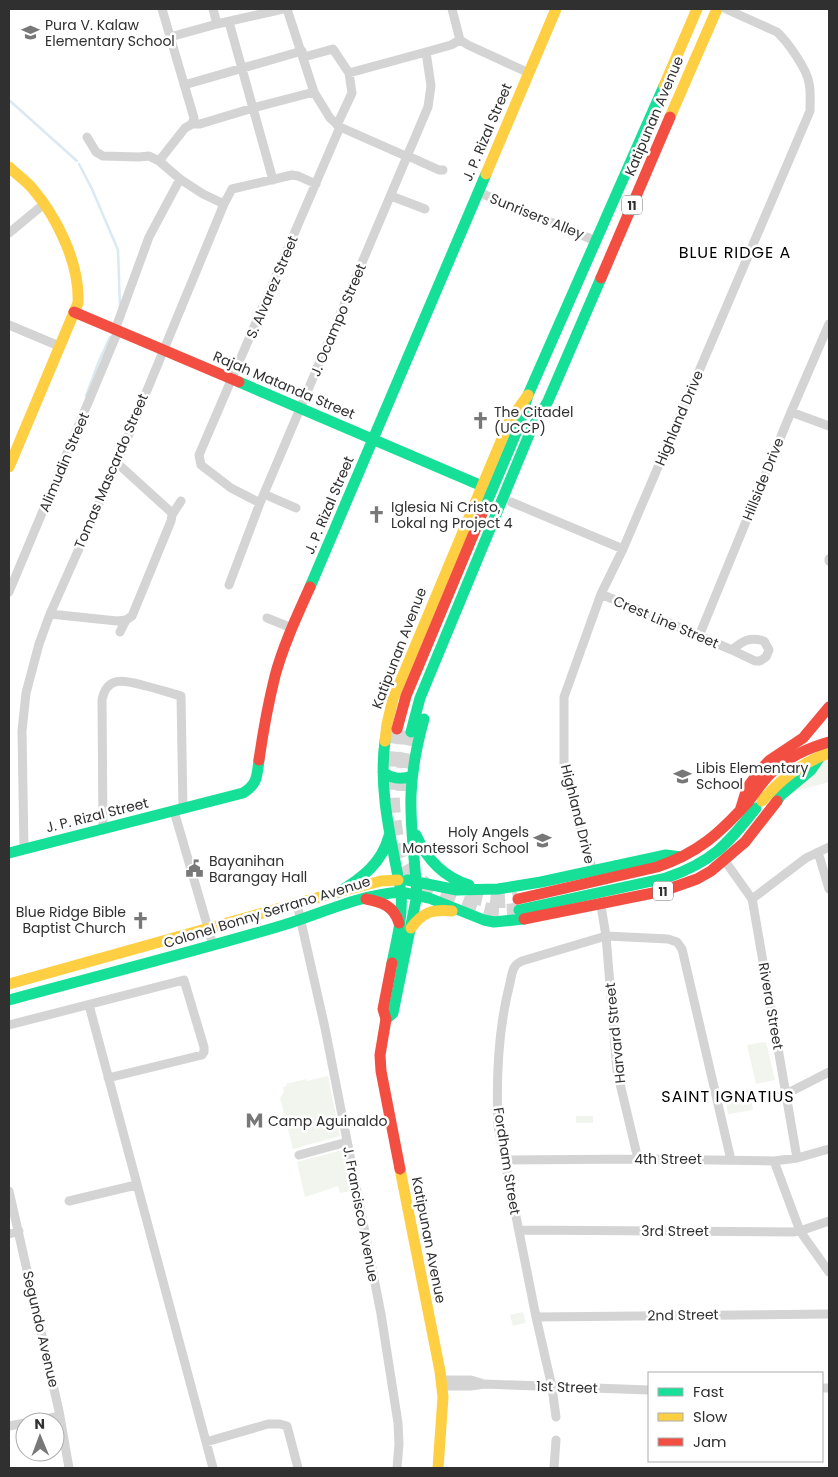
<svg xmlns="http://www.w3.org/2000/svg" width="838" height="1477" viewBox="0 0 838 1477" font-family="Poppins,sans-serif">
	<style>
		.green { fill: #f1f5ed }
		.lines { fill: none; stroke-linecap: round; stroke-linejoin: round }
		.stream { stroke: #dae9f2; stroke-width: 2.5 }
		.primary-tunnel { stroke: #d6d6d6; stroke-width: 15; stroke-dasharray: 15 8; stroke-linecap: butt }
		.street { stroke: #d4d4d4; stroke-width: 9 }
		.fast { stroke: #16e098; stroke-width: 11 }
		.slow { stroke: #ffcf43; stroke-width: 11 }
		.jam { stroke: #f24e42; stroke-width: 11 }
		.slow-bridge { stroke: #ffcf43; stroke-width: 11 }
		.jam-bridge { stroke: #f24e42; stroke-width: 11 }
		.labels { text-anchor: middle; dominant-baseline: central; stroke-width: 5; stroke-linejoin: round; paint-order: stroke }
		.shield { fill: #fff; stroke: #6e6e6e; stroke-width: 1 }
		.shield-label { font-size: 12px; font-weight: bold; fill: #303030 }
		.poi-label { font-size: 14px; fill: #303030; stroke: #fff; text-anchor: start }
		.street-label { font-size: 14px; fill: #303030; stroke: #fff }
		.quarter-label { font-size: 16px; letter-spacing: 1px; fill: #000; stroke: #fff }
	</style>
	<rect width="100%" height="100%" fill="#fff"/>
	<path class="green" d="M829,755V782L789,793Z
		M766,1042L775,1080L756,1084L747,1045Z
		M328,1076L340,1136L293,1149L280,1098L284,1092L283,1087L287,1086L286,1084L306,1079L307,1081Z
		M749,1089L753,1110L728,1114L725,1093Z
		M576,1116H593V1123H576Z
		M343,1150L350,1181L348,1182L350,1191L340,1193L338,1186L305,1197L297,1162Z
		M523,1312L526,1323L513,1326L510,1315Z"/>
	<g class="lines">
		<path class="stream" d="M9,100L77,161
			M79,164L92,189L118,250L120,307
			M86,396L99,361L110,337"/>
		<path class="primary-tunnel" d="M397,729C390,763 388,839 408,868C419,884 442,895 459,901C484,910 493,914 519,910
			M403,791L404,768L411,732
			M468,894C485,901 500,902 518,899"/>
		<path class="street" d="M213,9L217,24
			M287,9L314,92L330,118L340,127L408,157
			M452,9L460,40
			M229,22L273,180
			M170,37L217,24L283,9
			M460,40L468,45L529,73
			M304,57L333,49L349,73L352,93L337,125
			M349,73L426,52L451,45L460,40
			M184,85L302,51
			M192,124H200L253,108L314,92
			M87,137L96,152L103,156L139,157L149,156L159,161L180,179L203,194L224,204
			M408,156L439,170H443
			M159,161L185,128L192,124L194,118L162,9
			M478,192L596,241
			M391,196L425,209
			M9,233L44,204
			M9,325L59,346
			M115,330L149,237L180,179
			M791,412L829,426
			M117,463L171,512L172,515
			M264,494L296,508
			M511,502L623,549
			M260,503L231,488L201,465L199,455L340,127
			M829,559V561
			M229,585L260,503L428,107L431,86L426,52
			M9,592L118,331
			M601,594L732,650L755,661H760L766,657L769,650L764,641C749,637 744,640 732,650
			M50,614L117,621L126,620L132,616L171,521L172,515L181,501
			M267,618L292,628
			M120,632L126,620
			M699,636L791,412L829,324
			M174,811L213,945
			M103,830L102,700C107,674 126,681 146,686C158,689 170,693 181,696L183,809
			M24,849L22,731L26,693L39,644L50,614L117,463L224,204L232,189L292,175L298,176L316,184
			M818,852L829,889
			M725,861L752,899L753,904L797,1158
			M593,871L579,824L564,764V697L601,594L623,549L810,111C810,102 811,91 809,83C807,69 787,41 777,32L726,9
			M752,899L806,858L829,847
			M297,904L325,1028L381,1314L398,1423L399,1444L397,1468
			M601,906L606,936L617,1071L638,1159
			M89,1005L213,1468
			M9,1025L184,980L204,1047V1052L202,1055L108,1078
			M786,1094L829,1072
			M299,1155L347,1142
			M505,1160L638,1159L774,1161L797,1158L829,1149
			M774,1161L800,1231L829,1272
			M9,1191L59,1411L69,1468
			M69,1201L136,1185
			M519,1230L793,1232L800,1231L829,1221
			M9,1234L19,1231
			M536,1317L829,1314
			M441,1380H471L481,1383
			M442,1386H471L484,1384L649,1390
			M822,1388H829
			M556,1417L552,1387L536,1317L498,1126C496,1079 498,1029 510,983C511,978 512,969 516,965C516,964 522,961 522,961L606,936L668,939L677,942L682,949L731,1160
			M30,1422L60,1416
			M9,1426L25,1423
			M206,1442L268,1424H280L287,1426L298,1468
			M554,1468L556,1440"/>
		<path class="fast" d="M239,382L482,486
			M484,509L519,426L528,395L664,86
			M310,587L486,174
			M411,732L420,698L531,430L548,401L601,278
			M385,741C378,791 392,843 401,892L429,898L484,920L494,922L524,919
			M383,772C392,779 401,780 412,776
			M777,801L781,795L811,770L824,751
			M416,835C427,860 443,877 469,885
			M9,853L243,793C258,784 257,775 259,760
			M407,880L457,890L498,889L541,882L666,855L681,857
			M339,892C362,878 382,863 389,836
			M417,895C415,862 410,828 411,795C412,769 417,744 424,719
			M519,910L666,878C712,862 727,845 756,808
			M9,1000C98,976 188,953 277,927C319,915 357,895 401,892C403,916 397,939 392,963
			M386,1019L393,1013L417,895"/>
		<path class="slow" d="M664,86L697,9
			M670,117L717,9
			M9,167C16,174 25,180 32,188C57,217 80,264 78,303L9,467
			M486,174L556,9
			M385,741L387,724L393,699L509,422L528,395
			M411,928C423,912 432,909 452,911
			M9,984L338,892L381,881L398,880
			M400,1169L440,1371L443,1397L438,1468"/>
		<path class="jam" d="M601,278L670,117
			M74,312L239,382
			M397,729L406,696L484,509
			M259,760C263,732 268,704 275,676C283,646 297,616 310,587
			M740,811L747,788L761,769L770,760L803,738L829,707
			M366,899C382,902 394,906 399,923
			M518,899L657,867C698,853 719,834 748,802
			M524,919L663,891L697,879L711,871L745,842L777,801
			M392,963L383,1009L386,1019L380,1055L381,1071L400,1169"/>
		<path class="slow-bridge" d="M762,801C781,779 801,763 829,753"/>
		<path class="jam-bridge" d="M748,802C755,793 762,782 770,774C786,758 808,748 829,742"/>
	</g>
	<defs>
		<symbol id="school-bare" viewBox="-9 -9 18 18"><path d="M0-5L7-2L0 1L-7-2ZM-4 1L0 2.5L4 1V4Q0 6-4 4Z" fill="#787878" stroke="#fff" stroke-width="2.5" paint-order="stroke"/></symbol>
		<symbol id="church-bare" viewBox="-9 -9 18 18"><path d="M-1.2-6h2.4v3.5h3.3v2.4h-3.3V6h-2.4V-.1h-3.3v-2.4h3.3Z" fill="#787878" stroke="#fff" stroke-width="2.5" paint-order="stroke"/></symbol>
		<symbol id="civic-bare" viewBox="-9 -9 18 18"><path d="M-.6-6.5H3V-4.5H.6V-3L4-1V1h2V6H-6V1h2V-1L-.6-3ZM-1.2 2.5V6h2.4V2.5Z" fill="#787878" stroke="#fff" stroke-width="2.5" paint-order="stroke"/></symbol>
		<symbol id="metro-bare" viewBox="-9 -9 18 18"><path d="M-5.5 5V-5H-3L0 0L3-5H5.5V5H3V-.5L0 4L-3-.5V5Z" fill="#787878" stroke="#fff" stroke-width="2.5" paint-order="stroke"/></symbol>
	</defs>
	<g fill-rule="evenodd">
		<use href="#school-bare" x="18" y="20" width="25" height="25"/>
		<use href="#church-bare" x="468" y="408" width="25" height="25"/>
		<use href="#church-bare" x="364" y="502" width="25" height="25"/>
		<use href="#school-bare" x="670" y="764" width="25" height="25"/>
		<use href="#school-bare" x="530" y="828" width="25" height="25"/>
		<use href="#civic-bare" x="182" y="856" width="25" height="25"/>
		<use href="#church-bare" x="128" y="908" width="25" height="25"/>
		<use href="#metro-bare" x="242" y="1108" width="25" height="25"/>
	</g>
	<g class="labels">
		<g class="shield">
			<rect x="622" y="195.5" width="20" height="19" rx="4"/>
			<rect x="653" y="881.5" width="20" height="19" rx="4"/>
		</g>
		<g class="shield-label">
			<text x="632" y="205">11</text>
			<text x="663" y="891">11</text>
		</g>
		<g class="poi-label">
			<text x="45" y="25">Pura V. Kalaw<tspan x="45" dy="16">Elementary School</tspan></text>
			<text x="494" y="412">The Citadel<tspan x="494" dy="16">(UCCP)</tspan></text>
			<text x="391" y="507">Iglesia Ni Cristo,<tspan x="391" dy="16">Lokal ng Project 4</tspan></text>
			<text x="696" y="768">Libis Elementary<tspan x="696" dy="16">School</tspan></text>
			<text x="529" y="832" text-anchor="end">Holy Angels<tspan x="529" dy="16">Montessori School</tspan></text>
			<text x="209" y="861">Bayanihan<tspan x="209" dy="16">Barangay Hall</tspan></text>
			<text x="126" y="912" text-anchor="end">Blue Ridge Bible<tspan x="126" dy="16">Baptist Church</tspan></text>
			<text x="268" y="1121">Camp Aguinaldo</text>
		</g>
		<g class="street-label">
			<text transform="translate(654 116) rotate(-67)">Katipunan Avenue</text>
			<text transform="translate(487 132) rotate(-67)">J. P. Rizal Street</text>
			<text transform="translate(537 216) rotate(22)">Sunrisers Alley</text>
			<text transform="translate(272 287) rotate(-67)">S. Alvarez Street</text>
			<text transform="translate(338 320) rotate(-67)">J. Ocampo Street</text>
			<text transform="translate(284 385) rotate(23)">Rajah Matanda Street</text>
			<text transform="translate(679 418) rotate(-67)">Highland Drive</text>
			<text transform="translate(64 462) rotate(-67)">Alimudin Street</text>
			<text transform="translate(111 471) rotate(-67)">Tomas Mascardo Street</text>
			<text transform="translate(763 479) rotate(-68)">Hillside Drive</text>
			<text transform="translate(329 505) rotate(-67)">J. P. Rizal Street</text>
			<text transform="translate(666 622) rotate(23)">Crest Line Street</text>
			<text transform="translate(399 648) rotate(-69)">Katipunan Avenue</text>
			<text transform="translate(578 814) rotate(76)">Highland Drive</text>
			<text transform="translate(97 815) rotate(-14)">J. P. Rizal Street</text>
			<text transform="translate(267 912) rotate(-17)">Colonel Bonny Serrano Avenue</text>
			<text transform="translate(771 1006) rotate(80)">Rivera Street</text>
			<text transform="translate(615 1033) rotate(-96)">Harvard Street</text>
			<text x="668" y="1159">4th Street</text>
			<text transform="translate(507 1161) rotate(81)">Fordham Street</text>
			<text transform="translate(361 1214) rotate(79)">J. Francisco Avenue</text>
			<text x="675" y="1231">3rd Street</text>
			<text transform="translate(429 1240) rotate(79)">Katipunan Avenue</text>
			<text transform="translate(683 1315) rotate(-1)">2nd Street</text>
			<text transform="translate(41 1329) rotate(77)">Segundo Avenue</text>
			<text transform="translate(567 1387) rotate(2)">1st Street</text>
		</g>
		<g class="quarter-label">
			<text x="735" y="252">BLUE RIDGE A</text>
			<text x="728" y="1096">SAINT IGNATIUS</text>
		</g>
	</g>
	<rect width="838" height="1477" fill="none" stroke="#303030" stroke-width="20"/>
	<rect x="648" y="1372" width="175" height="90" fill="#ffffff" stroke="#acacac"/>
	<rect x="658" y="1388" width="25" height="8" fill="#16e098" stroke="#acacac"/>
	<text x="693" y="1397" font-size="15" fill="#303030">Fast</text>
	<rect x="658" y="1413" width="25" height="8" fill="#ffcf43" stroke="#acacac"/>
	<text x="693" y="1422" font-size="15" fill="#303030">Slow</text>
	<rect x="658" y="1438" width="25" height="8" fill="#f24e42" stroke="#acacac"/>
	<text x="693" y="1447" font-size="15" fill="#303030">Jam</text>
	<g transform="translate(40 1437) rotate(359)"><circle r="24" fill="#ffffff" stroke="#acacac"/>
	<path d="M0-4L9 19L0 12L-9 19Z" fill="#787878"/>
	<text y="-8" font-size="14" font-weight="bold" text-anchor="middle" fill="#303030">N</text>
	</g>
</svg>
